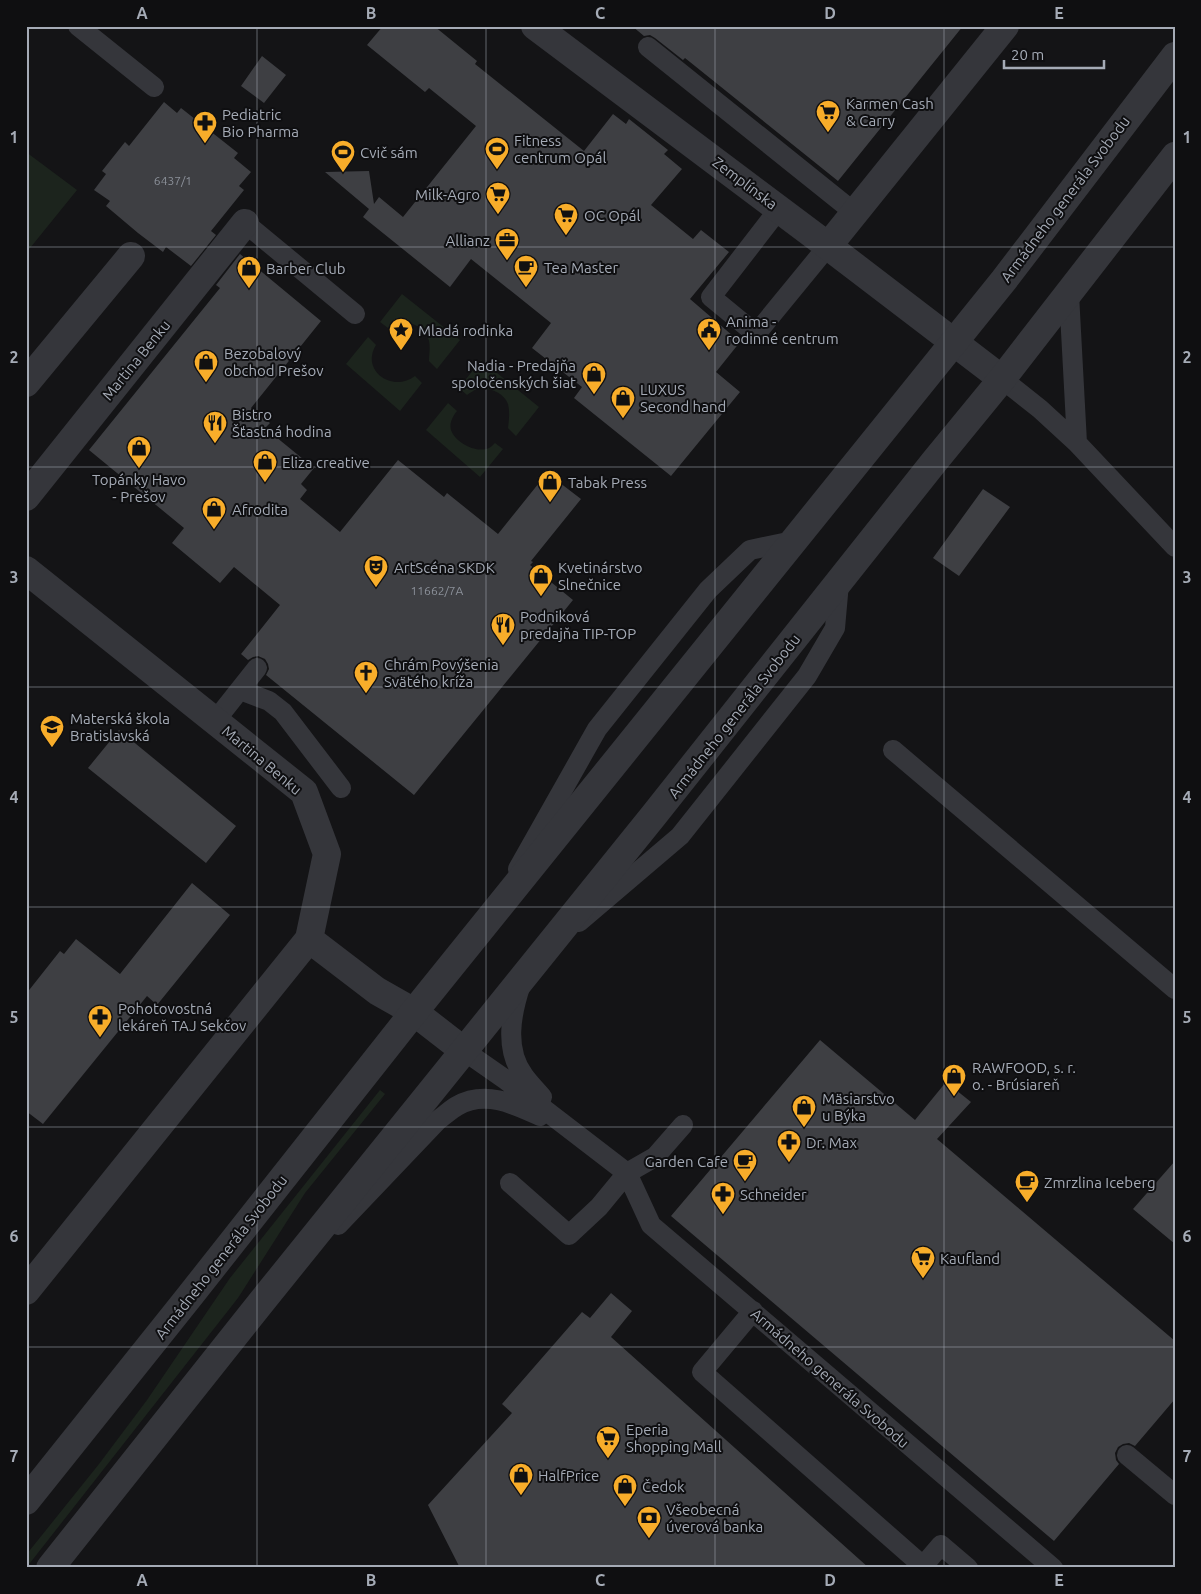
<svg xmlns="http://www.w3.org/2000/svg" width="1201" height="1594" viewBox="0 0 1201 1594" font-family="Ubuntu,sans-serif">
	<style>
		.green { fill: #1c241d }
		.building { fill: #3e3f43 }
		.lines { fill: none; stroke-linecap: round; stroke-linejoin: round }
		.service { stroke: #35363b; stroke-width: 20 }
		.minor { stroke: #35363b; stroke-width: 28 }
		.tertiary { stroke: #35363b; stroke-width: 28 }
		.grid { fill: none; stroke: #a5abb6; stroke-width: 1; stroke-opacity: 0.55 }
		.labels { text-anchor: middle; dominant-baseline: central; stroke-width: 4; stroke-linejoin: round; paint-order: stroke }
		.number-label { font-size: 12px; fill: #8b9099 }
		.poi-label { font-size: 15px; fill: #a5abb6; stroke: #0f0f11; text-anchor: start }
		.street-label { font-size: 15px; fill: #a5abb6; stroke: #0f0f11 }
		.neatline { fill: none; stroke: #a5abb6; stroke-width: 2 }
		.grid-label { font-size: 16px; text-anchor: middle; font-weight: bold; fill: #a5abb6 }
	</style>
	<rect width="100%" height="100%" fill="#141416"/>
	<path class="green" d="M26,152L77,190L26,253Z
		M402,294L460,340L437,369L429,361C429,354 431,345 428,338C425,327 409,321 398,323C395,323 391,326 388,328L380,322Z
		M368,337L376,345C360,371 393,393 415,376L422,383L400,411L346,364Z
		M481,360L539,407L516,436L508,428C509,420 510,412 508,404C504,393 489,387 477,389C474,390 470,393 467,395L459,388Z
		M448,403L457,411C453,416 449,423 451,430C455,442 476,454 489,448C491,447 493,445 495,443L503,449L480,477L426,430Z
		M380,1090L385,1094L305,1193L238,1298L30,1563L26,1564V1555L99,1464L147,1400L230,1278Z"/>
	<path class="building" d="M383,26H434L477,61L475,64L584,151L613,114L626,124L629,119L668,150L664,154L682,169L651,205L693,239L701,230L729,252L690,299L740,342L716,372L740,392L671,476L574,398L582,387L532,348L551,323L471,259L450,287L363,217L369,209L325,172L369,171L374,204L379,197L403,217L476,126L429,88L425,92L367,45Z
		M632,26H963L838,181L685,58L683,60L655,38L650,35L644,36Z
		M262,56L286,75L264,103L241,86Z
		M164,102L177,113L181,108L238,153L234,158L251,172L239,186L244,190L211,231L216,235L191,266L166,247L163,252L138,233L106,206L110,201L94,190L106,174L102,171L125,142L129,146Z
		M240,254L321,321L251,408L270,423L265,428L314,468L301,484L307,490L300,499L340,532L398,460L444,497L447,493L498,534L547,473L581,499L531,561L533,562L530,565L573,600L414,795L266,675L269,669L268,664L265,659L258,656L253,657L248,660L241,654L280,605L234,567L220,583L172,543L184,528L89,450L220,288L216,285Z
		M983,489L1010,507L959,576L933,558Z
		M119,730L236,826L206,863L88,768Z
		M192,883L230,915L157,1005L147,996L43,1124L26,1111V994L60,951L64,954L76,939L120,974Z
		M820,1040L915,1120L946,1082L971,1102L937,1139L1175,1341V1399L1135,1446L1129,1443L1123,1444L1118,1447L1115,1453L1116,1460L1119,1464L1054,1541L671,1216Z
		M1175,1161V1244L1133,1209Z
		M611,1293L632,1311L611,1337L869,1568H460L428,1505L512,1413L502,1404L582,1312L590,1318Z"/>
	<g class="lines">
		<path class="service" d="M78,26L154,87
			M648,47L855,213
			M779,209L711,297L756,334L828,246
			M245,223L355,314
			M1069,294L1077,443
			M1002,379L1040,409L1077,443L1175,547
			M240,690L269,701L283,712L341,788
			M215,721L257,668
			M893,750L1175,989
			M518,869L597,729L708,590L750,550L793,541
			M579,922L680,836L807,676L835,628L839,583
			M521,984C511,1014 504,1049 524,1076C529,1083 536,1090 542,1097
			M463,1050L506,1080L627,1173L651,1225L1053,1568
			M510,1183L569,1235L599,1207L627,1173L655,1157L683,1125
			M338,1225L438,1120C444,1116 450,1110 457,1106C485,1090 514,1104 540,1116
			M753,1311L702,1372L923,1566L941,1545L968,1568
			M1127,1455L1175,1495"/>
		<path class="minor" d="M535,26L828,246L1002,379
			M828,246L1005,26
			M26,383L131,256
			M26,497L245,223
			M26,570L304,792L327,854L309,939L26,1291
			M309,939L377,991L414,1012L463,1050"/>
		<path class="tertiary" d="M26,1501L189,1297L414,1012L1004,280L1175,56
			M50,1568L263,1300L654,815L934,462L1002,379L1175,156"/>
	</g>
	<path class="grid" d="M257,26V1568M486,26V1568M715,26V1568M944,26V1568M26,247H1175M26,467H1175M26,687H1175M26,907H1175M26,1127H1175M26,1347H1175"/>
	<defs>
		<symbol id="supermarket-pin" viewBox="-11 -11 22 30"><path d="M0 17L-7.5 6A9.5 9.5 0 1 1 7.5 6Z" fill="#f8ad2a" stroke="#0f0f11"/><path d="M-6-5.5h2.5l.6 2H6L4.5 2H-2.5L-4.4-4H-6ZM-1.5 3.2a1.3 1.3 0 1 0 .1 0ZM3 3.2a1.3 1.3 0 1 0 .1 0Z" fill="#111"/></symbol>
		<symbol id="pharmacy-pin" viewBox="-11 -11 22 30"><path d="M0 17L-7.5 6A9.5 9.5 0 1 1 7.5 6Z" fill="#f8ad2a" stroke="#0f0f11"/><path d="M-2-6h4v4h4v4h-4v4h-4v-4h-4v-4h4Z" fill="#111"/></symbol>
		<symbol id="stadium-pin" viewBox="-11 -11 22 30"><path d="M0 17L-7.5 6A9.5 9.5 0 1 1 7.5 6Z" fill="#f8ad2a" stroke="#0f0f11"/><path d="M0-5a6.5 5 0 1 0 0 10a6.5 5 0 1 0 0-10ZM-3.5-1.8h7v3.6h-7Z" fill="#111"/></symbol>
		<symbol id="office-pin" viewBox="-11 -11 22 30"><path d="M0 17L-7.5 6A9.5 9.5 0 1 1 7.5 6Z" fill="#f8ad2a" stroke="#0f0f11"/><path d="M-6-3h4V-5.5h4V-3h4V5H-6ZM-1-4.5V-3h2v-1.5ZM-6 0V1H6V0Z" fill="#111"/></symbol>
		<symbol id="cafe-pin" viewBox="-11 -11 22 30"><path d="M0 17L-7.5 6A9.5 9.5 0 1 1 7.5 6Z" fill="#f8ad2a" stroke="#0f0f11"/><path d="M-5.5-4.5H6V0H3Q3 3.5 0 3.5H-2.5Q-5.5 3.5-5.5 0ZM3-3.2v2h1.7v-2ZM-6 4.5H4V6H-6Z" fill="#111"/></symbol>
		<symbol id="shop-pin" viewBox="-11 -11 22 30"><path d="M0 17L-7.5 6A9.5 9.5 0 1 1 7.5 6Z" fill="#f8ad2a" stroke="#0f0f11"/><path d="M-5-2.5h2.3a2.7 3.5 0 0 1 5.4 0H5L5.5 6h-11ZM-1.5-2.5h3a1.5 2.3 0 0 0-3 0Z" fill="#111"/></symbol>
		<symbol id="sight-pin" viewBox="-11 -11 22 30"><path d="M0 17L-7.5 6A9.5 9.5 0 1 1 7.5 6Z" fill="#f8ad2a" stroke="#0f0f11"/><path d="M0-6L1.8-2.2L6-1.7L2.9 1.2L3.7 5.4L0 3.3L-3.7 5.4L-2.9 1.2L-6-1.7L-1.8-2.2Z" fill="#111"/></symbol>
		<symbol id="civic-pin" viewBox="-11 -11 22 30"><path d="M0 17L-7.5 6A9.5 9.5 0 1 1 7.5 6Z" fill="#f8ad2a" stroke="#0f0f11"/><path d="M-.6-6.5H3V-4.5H.6V-3L4-1V1h2V6H-6V1h2V-1L-.6-3ZM-1.2 2.5V6h2.4V2.5Z" fill="#111"/></symbol>
		<symbol id="restaurant-pin" viewBox="-11 -11 22 30"><path d="M0 17L-7.5 6A9.5 9.5 0 1 1 7.5 6Z" fill="#f8ad2a" stroke="#0f0f11"/><path d="M-5-6h1v4h1v-4h1v4h1v-4h1v5L-1.5 .5V6h-2V.5L-5-1ZM5-6V6H3V1.5H1.5Q1.5-4 5-6Z" fill="#111"/></symbol>
		<symbol id="theatre-pin" viewBox="-11 -11 22 30"><path d="M0 17L-7.5 6A9.5 9.5 0 1 1 7.5 6Z" fill="#f8ad2a" stroke="#0f0f11"/><path d="M-5-5.5Q0-4 5-5.5V0Q5 5 0 6Q-5 5-5 0ZM-3.3-2.5H-1v1.5H-3.3ZM1-2.5H3.3v1.5H1ZM-2.8 1Q0 5.5 2.8 1Z" fill="#111"/></symbol>
		<symbol id="church-pin" viewBox="-11 -11 22 30"><path d="M0 17L-7.5 6A9.5 9.5 0 1 1 7.5 6Z" fill="#f8ad2a" stroke="#0f0f11"/><path d="M-1.2-6h2.4v3.5h3.3v2.4h-3.3V6h-2.4V-.1h-3.3v-2.4h3.3Z" fill="#111"/></symbol>
		<symbol id="school-pin" viewBox="-11 -11 22 30"><path d="M0 17L-7.5 6A9.5 9.5 0 1 1 7.5 6Z" fill="#f8ad2a" stroke="#0f0f11"/><path d="M0-5L7-2L0 1L-7-2ZM-4 1L0 2.5L4 1V4Q0 6-4 4Z" fill="#111"/></symbol>
		<symbol id="bank-pin" viewBox="-11 -11 22 30"><path d="M0 17L-7.5 6A9.5 9.5 0 1 1 7.5 6Z" fill="#f8ad2a" stroke="#0f0f11"/><path d="M-6-4H6V4H-6ZM0-2.3a2.3 2.3 0 1 0 0 4.6a2.3 2.3 0 1 0 0-4.6Z" fill="#111"/></symbol>
	</defs>
	<g fill-rule="evenodd">
		<use href="#supermarket-pin" x="814" y="98" width="28" height="38"/>
		<use href="#pharmacy-pin" x="191" y="109" width="28" height="38"/>
		<use href="#stadium-pin" x="483" y="135" width="28" height="38"/>
		<use href="#stadium-pin" x="329" y="138" width="28" height="38"/>
		<use href="#supermarket-pin" x="484" y="180" width="28" height="38"/>
		<use href="#supermarket-pin" x="552" y="201" width="28" height="38"/>
		<use href="#office-pin" x="493" y="226" width="28" height="38"/>
		<use href="#cafe-pin" x="512" y="253" width="28" height="38"/>
		<use href="#shop-pin" x="235" y="254" width="28" height="38"/>
		<use href="#sight-pin" x="387" y="316" width="28" height="38"/>
		<use href="#civic-pin" x="695" y="316" width="28" height="38"/>
		<use href="#shop-pin" x="192" y="348" width="28" height="38"/>
		<use href="#shop-pin" x="580" y="360" width="28" height="38"/>
		<use href="#shop-pin" x="609" y="384" width="28" height="38"/>
		<use href="#restaurant-pin" x="201" y="409" width="28" height="38"/>
		<use href="#shop-pin" x="125" y="434" width="28" height="38"/>
		<use href="#shop-pin" x="251" y="448" width="28" height="38"/>
		<use href="#shop-pin" x="536" y="468" width="28" height="38"/>
		<use href="#shop-pin" x="200" y="495" width="28" height="38"/>
		<use href="#theatre-pin" x="362" y="553" width="28" height="38"/>
		<use href="#shop-pin" x="527" y="562" width="28" height="38"/>
		<use href="#restaurant-pin" x="489" y="611" width="28" height="38"/>
		<use href="#church-pin" x="352" y="659" width="28" height="38"/>
		<use href="#school-pin" x="38" y="713" width="28" height="38"/>
		<use href="#pharmacy-pin" x="86" y="1003" width="28" height="38"/>
		<use href="#shop-pin" x="940" y="1062" width="28" height="38"/>
		<use href="#shop-pin" x="790" y="1093" width="28" height="38"/>
		<use href="#pharmacy-pin" x="775" y="1128" width="28" height="38"/>
		<use href="#cafe-pin" x="731" y="1147" width="28" height="38"/>
		<use href="#cafe-pin" x="1013" y="1168" width="28" height="38"/>
		<use href="#pharmacy-pin" x="709" y="1180" width="28" height="38"/>
		<use href="#supermarket-pin" x="909" y="1244" width="28" height="38"/>
		<use href="#supermarket-pin" x="594" y="1424" width="28" height="38"/>
		<use href="#shop-pin" x="507" y="1461" width="28" height="38"/>
		<use href="#shop-pin" x="611" y="1472" width="28" height="38"/>
		<use href="#bank-pin" x="635" y="1504" width="28" height="38"/>
	</g>
	<g class="labels">
		<g class="number-label">
			<text x="173" y="180">6437/1</text>
			<text x="437" y="590">11662/7A</text>
		</g>
		<g class="poi-label">
			<text x="846" y="103">Karmen Cash<tspan x="846" dy="17">&amp; Carry</tspan></text>
			<text x="222" y="114">Pediatric<tspan x="222" dy="17">Bio Pharma</tspan></text>
			<text x="514" y="140">Fitness<tspan x="514" dy="17">centrum Opál</tspan></text>
			<text x="360" y="152">Cvič sám</text>
			<text x="480" y="194" text-anchor="end">Milk-Agro</text>
			<text x="584" y="215">OC Opál</text>
			<text x="490" y="240" text-anchor="end">Allianz</text>
			<text x="544" y="267">Tea Master</text>
			<text x="266" y="268">Barber Club</text>
			<text x="726" y="321">Anima -<tspan x="726" dy="17">rodinné centrum</tspan></text>
			<text x="418" y="330">Mladá rodinka</text>
			<text x="224" y="353">Bezobalový<tspan x="224" dy="17">obchod Prešov</tspan></text>
			<text x="576" y="365" text-anchor="end">Nadia - Predajňa<tspan x="576" dy="17">spoločenských šiat</tspan></text>
			<text x="640" y="389">LUXUS<tspan x="640" dy="17">Second hand</tspan></text>
			<text x="232" y="414">Bistro<tspan x="232" dy="17">Šťastná hodina</tspan></text>
			<text x="282" y="462">Eliza creative</text>
			<text x="139" y="479" text-anchor="middle">Topánky Havo<tspan x="139" dy="17">- Prešov</tspan></text>
			<text x="568" y="482">Tabak Press</text>
			<text x="232" y="509">Afrodita</text>
			<text x="394" y="567">ArtScéna SKDK</text>
			<text x="558" y="567">Kvetinárstvo<tspan x="558" dy="17">Slnečnice</tspan></text>
			<text x="520" y="616">Podniková<tspan x="520" dy="17">predajňa TIP-TOP</tspan></text>
			<text x="384" y="664">Chrám Povýšenia<tspan x="384" dy="17">Svätého kríža</tspan></text>
			<text x="70" y="718">Materská škola<tspan x="70" dy="17">Bratislavská</tspan></text>
			<text x="118" y="1008">Pohotovostná<tspan x="118" dy="17">lekáreň TAJ Sekčov</tspan></text>
			<text x="972" y="1067">RAWFOOD, s. r.<tspan x="972" dy="17">o. - Brúsiareň</tspan></text>
			<text x="822" y="1098">Mäsiarstvo<tspan x="822" dy="17">u Býka</tspan></text>
			<text x="806" y="1142">Dr. Max</text>
			<text x="728" y="1161" text-anchor="end">Garden Cafe</text>
			<text x="1044" y="1182">Zmrzlina Iceberg</text>
			<text x="740" y="1194">Schneider</text>
			<text x="940" y="1258">Kaufland</text>
			<text x="626" y="1429">Eperia<tspan x="626" dy="17">Shopping Mall</tspan></text>
			<text x="538" y="1475">HalfPrice</text>
			<text x="642" y="1486">Čedok</text>
			<text x="666" y="1509">Všeobecná<tspan x="666" dy="17">úverová banka</tspan></text>
		</g>
		<g class="street-label">
			<text transform="translate(745 183) rotate(37)">Zemplínska</text>
			<text transform="translate(1065 199) rotate(-53)">Armádneho generála Svobodu</text>
			<text transform="translate(136 360) rotate(-51)">Martina Benku</text>
			<text transform="translate(734 716) rotate(-52)">Armádneho generála Svobodu</text>
			<text transform="translate(262 760) rotate(40)">Martina Benku</text>
			<text transform="translate(221 1257) rotate(-52)">Armádneho generála Svobodu</text>
			<text transform="translate(830 1378) rotate(41)">Armádneho generála Svobodu</text>
		</g>
	</g>
	<rect width="1201" height="1594" fill="none" stroke="#0f0f11" stroke-width="55"/>
	<path d="M1004 60v8h100v-8" fill="none" stroke="#a5abb6" stroke-width="2.5"/>
	<text x="1011" y="60" font-size="15" fill="#a5abb6" stroke="#0f0f11" stroke-width="4" paint-order="stroke">20 m</text>
	<rect x="28" y="28" width="1146" height="1538" class="neatline"/>
	<g class="grid-label">
		<text x="142" y="19">A</text>
		<text x="371" y="19">B</text>
		<text x="600" y="19">C</text>
		<text x="830" y="19">D</text>
		<text x="1059" y="19">E</text>
		<text x="14" y="143">1</text>
		<text x="1187" y="143">1</text>
		<text x="14" y="363">2</text>
		<text x="1187" y="363">2</text>
		<text x="14" y="583">3</text>
		<text x="1187" y="583">3</text>
		<text x="14" y="803">4</text>
		<text x="1187" y="803">4</text>
		<text x="14" y="1023">5</text>
		<text x="1187" y="1023">5</text>
		<text x="14" y="1242">6</text>
		<text x="1187" y="1242">6</text>
		<text x="14" y="1462">7</text>
		<text x="1187" y="1462">7</text>
		<text x="142" y="1586">A</text>
		<text x="371" y="1586">B</text>
		<text x="600" y="1586">C</text>
		<text x="830" y="1586">D</text>
		<text x="1059" y="1586">E</text>
	</g>
</svg>
